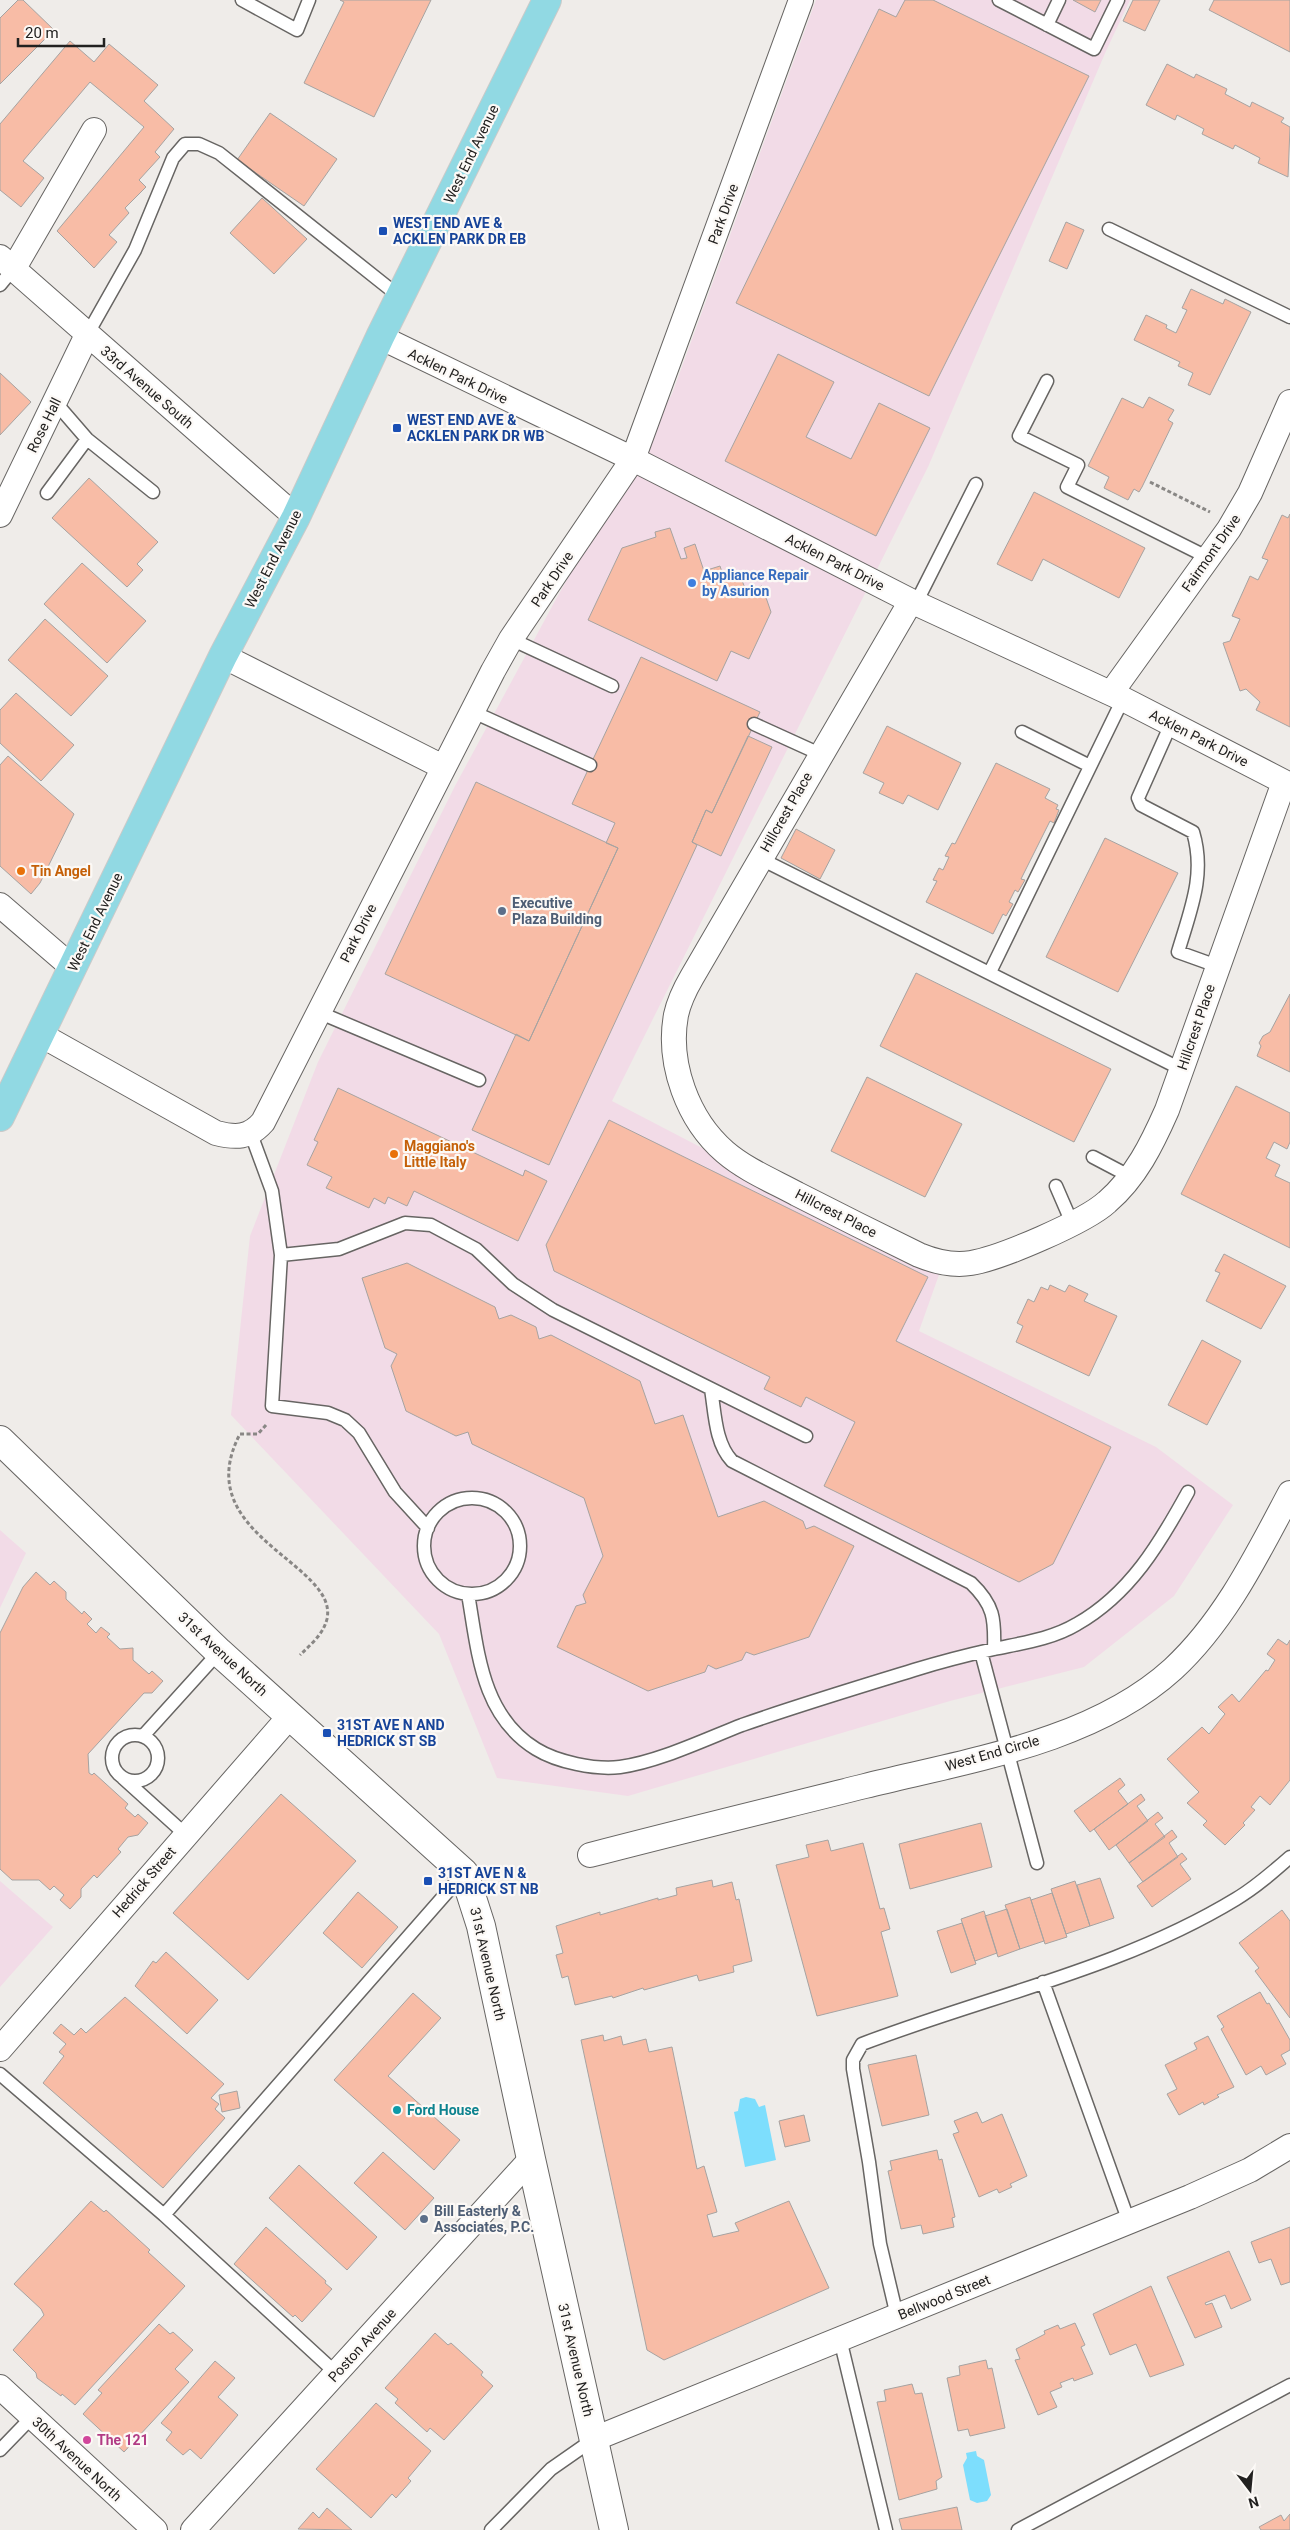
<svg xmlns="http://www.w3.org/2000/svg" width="1290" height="2530" viewBox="0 0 1290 2530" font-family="Roboto,sans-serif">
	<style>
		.commercial { fill: #f2dbe7 }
		.water { fill: #7ddefd }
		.building { fill: #f8bca6; stroke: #a6a3a1 }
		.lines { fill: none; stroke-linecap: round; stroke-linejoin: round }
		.service-casing { stroke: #676563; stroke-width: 15 }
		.minor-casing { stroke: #676563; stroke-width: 26 }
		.secondary-casing { stroke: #676563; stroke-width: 30 }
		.primary-casing { stroke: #cacac9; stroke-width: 30 }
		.path { stroke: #898785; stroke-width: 3; stroke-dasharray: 4 2.5; stroke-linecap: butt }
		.service { stroke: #fff; stroke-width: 12 }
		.minor { stroke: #fff; stroke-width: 24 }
		.secondary { stroke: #fff; stroke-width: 28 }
		.primary { stroke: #91d9e3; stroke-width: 28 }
		.transit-dot { fill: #1a4fb4; stroke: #fcf9f6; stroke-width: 2 }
		.shop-dot { fill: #3f7fe0; stroke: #fcf9f6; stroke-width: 2 }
		.food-dot { fill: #e8710a; stroke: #fcf9f6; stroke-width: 2 }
		.service-dot { fill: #5c6f8a; stroke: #fcf9f6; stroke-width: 2 }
		.culture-dot { fill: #0f9aa8; stroke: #fcf9f6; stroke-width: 2 }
		.hotel-dot { fill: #d1479c; stroke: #fcf9f6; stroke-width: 2 }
		.labels { text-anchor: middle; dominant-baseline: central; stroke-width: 4.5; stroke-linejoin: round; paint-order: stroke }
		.street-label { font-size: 14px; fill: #222120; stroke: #fcf9f6 }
		.transit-label { font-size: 14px; font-weight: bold; fill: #164399; stroke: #fcf9f6; text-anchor: start }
		.shop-label { font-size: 14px; font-weight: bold; fill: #366cbe; stroke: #fcf9f6; text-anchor: start }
		.food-label { font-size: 14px; font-weight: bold; fill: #c56008; stroke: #fcf9f6; text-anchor: start }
		.service-label { font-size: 14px; font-weight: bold; fill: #4e5e75; stroke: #fcf9f6; text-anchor: start }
		.culture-label { font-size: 14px; font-weight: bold; fill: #0d838f; stroke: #fcf9f6; text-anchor: start }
		.hotel-label { font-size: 14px; font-weight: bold; fill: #b23c85; stroke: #fcf9f6; text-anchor: start }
	</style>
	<rect width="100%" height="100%" fill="#efece9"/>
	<path class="commercial" d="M816,0H1130L1106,51L928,467L612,1101L940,1272L919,1331L1156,1447L1233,1505L1174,1596L1084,1667L950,1701L628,1796L497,1778L439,1634L231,1415L250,1236L318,1062L455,786L555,601L672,394Z
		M0,1530L26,1553L0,1608Z
		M0,1881L53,1927L0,1987Z"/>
	<path class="water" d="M746,2097L755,2099L759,2107L765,2105L776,2160L745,2167L734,2112L738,2111L740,2099Z
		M976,2451L977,2456L984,2460L991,2495L987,2501L977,2503L970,2500L963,2465L967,2458L966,2453Z"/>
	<path class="building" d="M18,0H23L54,30L0,84V18Z
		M340,0H431L374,117L304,83L344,2Z
		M905,0H933L1089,76L929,396L736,303L879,9L896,17Z
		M1073,0H1101L1095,12Z
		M1133,0H1160L1145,31L1123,21Z
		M1214,0H1290V52L1209,10Z
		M70,41L94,62L109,44L158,85L144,101L174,129L155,152L160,157L139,180L146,187L125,208L129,213L109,235L117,242L94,268L57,231L144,127L90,82L23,161L44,178L21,207L0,190V124Z
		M1167,64L1194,78L1196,74L1227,89L1225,94L1250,107L1252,102L1284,118L1281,122L1290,127L1288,177L1258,163L1260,158L1235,145L1233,149L1202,134L1204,129L1177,115L1175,120L1146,105Z
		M270,113L337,159L304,206L237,160Z
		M262,198L307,239L274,274L230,233Z
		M1066,222L1084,230L1067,269L1049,261Z
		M1191,289L1223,304L1225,299L1251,312L1210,395L1188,385L1193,373L1178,366L1180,362L1134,340L1146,315L1167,325L1166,328L1176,333L1187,310L1182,308Z
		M778,354L834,382L806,437L851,459L879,403L930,428L876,536L725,461Z
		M0,373L31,402L0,435Z
		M1149,397L1174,410L1168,420L1173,423L1142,487L1139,492L1134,489L1128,500L1104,488L1109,477L1088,466L1122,398L1143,408Z
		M89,478L158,542L137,564L143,570L127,587L52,518Z
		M1034,492L1145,548L1119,598L1043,559L1032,581L997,564Z
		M1290,514V727L1256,710L1260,702L1246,689L1240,691L1223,643L1230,641L1240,619L1232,616L1250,576L1258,580L1268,560L1262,558L1282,515L1288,518Z
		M670,528L681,559L687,558L684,548L695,544L704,571L720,566L725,581L740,575L746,591L762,586L771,612L749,659L731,651L717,681L588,620L622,548L656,537L655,532Z
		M82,563L146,621L107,663L44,604Z
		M45,619L108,676L71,716L8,660Z
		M641,657L760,712L712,813L706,810L692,842L697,845L549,1165L472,1130L516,1034L529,1041L618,848L606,843L615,823L572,804Z
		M16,693L74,745L41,781L0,743V710Z
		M887,726L961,763L938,810L908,795L903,804L879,793L884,783L863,773Z
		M748,736L772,747L721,856L692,842L706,810L712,813Z
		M8,756L74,814L40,883L31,894L0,866V765Z
		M996,763L1050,789L1045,798L1058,805L1056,809L1059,810L1054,823L1050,821L1021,879L1025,880L1018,892L1015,890L1009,902L1013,904L1006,916L1003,914L993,934L926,902L937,881L933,880L939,868L943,870L949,857L945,856L952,843L955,844Z
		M476,782L618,848L529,1041L385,974Z
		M796,829L835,850L820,879L781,858Z
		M1105,838L1178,873L1118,992L1046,957Z
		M916,973L1111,1069L1074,1142L880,1046Z
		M1290,994V1072L1257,1056L1261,1046L1259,1043L1263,1036L1270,1032Z
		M867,1077L962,1124L925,1197L831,1151Z
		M1236,1086L1290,1113V1142L1287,1149L1274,1142L1266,1158L1280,1165L1275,1176L1290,1183V1248L1181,1194Z
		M338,1088L523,1176L525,1170L547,1181L518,1241L414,1191L407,1206L388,1197L385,1204L374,1198L369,1208L326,1188L332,1177L307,1165L318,1142L314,1140Z
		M609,1120L928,1277L896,1341L1111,1447L1053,1564L1019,1582L824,1486L855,1422L806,1397L801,1407L764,1389L770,1377L554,1271L546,1245Z
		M1224,1254L1286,1286L1261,1329L1206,1301L1220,1273L1215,1271Z
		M407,1263L495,1307L499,1319L511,1315L536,1327L539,1339L551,1335L640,1381L655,1424L683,1415L718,1517L764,1501L803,1521L806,1529L814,1526L854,1546L809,1637L754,1655L746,1652L742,1660L716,1669L708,1665L705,1672L648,1691L557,1647L576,1606L586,1603L583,1595L603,1556L584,1498L472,1444L468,1432L456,1436L406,1411L391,1366L397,1354L385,1348L362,1278Z
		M1050,1285L1065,1292L1069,1285L1088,1294L1084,1301L1117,1316L1089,1376L1016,1342L1023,1326L1017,1323L1028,1299L1034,1302L1041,1287L1048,1290Z
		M1202,1340L1241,1361L1207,1425L1168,1405Z
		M36,1572L50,1585L54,1581L66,1592V1599L82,1614L84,1611L92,1619L87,1624L96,1633L101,1627L110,1634L107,1637L120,1649L133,1648V1660L149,1674L152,1671L163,1681L152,1693H144L88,1754L89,1773L92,1775L94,1773L128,1804L125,1808L135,1817L138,1814L148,1823L138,1835L128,1837L118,1849L121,1852L97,1878L94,1875L81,1889V1897L70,1909L60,1900L64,1895L54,1886L50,1890L39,1880H12L0,1869V1633L23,1587Z
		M1278,1639L1287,1645L1290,1640V1780L1270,1805L1260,1796L1251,1807L1255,1810L1243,1823L1245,1825L1225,1845L1203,1825L1207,1821L1187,1803L1199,1792L1167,1759L1202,1727L1209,1734L1225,1714L1218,1707L1232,1694L1239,1702L1266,1670L1268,1671L1275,1660L1267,1654Z
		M1120,1778L1125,1785L1118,1791L1128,1804L1090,1832L1074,1811Z
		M281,1794L356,1861L248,1980L173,1913Z
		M1141,1794L1145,1800L1137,1806L1148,1821L1109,1850L1094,1829Z
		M1158,1812L1163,1818L1155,1824L1165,1837L1129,1863L1116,1845Z
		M981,1823L992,1867L910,1889L899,1844Z
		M1172,1830L1177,1837L1169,1843L1178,1857L1143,1882L1129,1863Z
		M828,1840L831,1851L863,1843L880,1909L884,1908L890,1929L881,1932L898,1996L817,2016L776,1865L809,1857L806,1845Z
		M1182,1853L1187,1859L1180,1864L1191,1879L1152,1907L1137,1886Z
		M1100,1878L1114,1918L1090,1926L1077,1885Z
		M712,1880L713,1887L732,1882L736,1900L739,1899L752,1961L733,1966L734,1972L699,1981L697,1975L644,1990L643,1988L613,1998L612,1996L575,2005L568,1976L562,1978L556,1955L563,1953L556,1926L600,1912V1915L658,1898V1900L677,1895L676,1888Z
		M1075,1881L1090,1926L1066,1934L1051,1889Z
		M358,1892L398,1927L362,1968L323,1933Z
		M1052,1893L1067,1937L1045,1944L1031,1900Z
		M1030,1897L1044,1941L1020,1949L1005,1905Z
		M1007,1909L1020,1949L998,1957L985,1916Z
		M1282,1910L1290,1921V2018L1255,1971L1259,1968L1239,1943Z
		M984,1911L997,1953L975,1961L961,1919Z
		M962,1923L976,1964L951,1973L937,1931Z
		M166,1952L218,2000L187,2034L135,1986L153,1961L156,1963Z
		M1260,1992L1267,2004L1269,2003L1290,2040V2050L1281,2055L1286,2064L1266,2075L1261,2066L1246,2075L1221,2029L1224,2027L1217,2016Z
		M413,1993L441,2018L388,2076L460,2140L434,2170L334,2080Z
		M125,1997L224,2084L211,2098L219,2104L215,2109L225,2118L163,2188L43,2083L64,2056L59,2052L66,2044L53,2033L61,2024L74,2035L81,2028L86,2033Z
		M603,2035L604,2041L621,2036L623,2045L646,2039L649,2052L672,2047L697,2169L704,2166L717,2212L707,2215L713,2237L739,2231L735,2223L789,2201L829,2288L664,2360L647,2350L581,2040Z
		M1208,2036L1234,2087L1217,2095L1219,2097L1204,2105L1203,2102L1179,2115L1167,2094L1177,2089L1165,2065L1197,2049L1194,2043Z
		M916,2055L929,2115L882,2126L868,2065Z
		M237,2091L240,2108L222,2112L219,2095Z
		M977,2112L982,2123L1002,2114L1027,2176L1010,2184L1012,2187L999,2193L997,2189L979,2197L953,2134L959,2132L954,2121Z
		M804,2115L810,2141L785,2147L779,2121Z
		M937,2150L939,2160L942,2159L955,2217L952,2218L954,2227L923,2234L921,2225L901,2229L888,2171L892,2170L890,2161Z
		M383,2152L434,2198L405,2230L354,2183Z
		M299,2165L377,2237L347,2270L269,2198Z
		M91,2201L104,2212L106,2210L150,2250L148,2252L185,2286L75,2405L62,2394L61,2396L37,2378L36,2373L13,2350L44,2315L41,2309L14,2284Z
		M266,2227L326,2281L325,2283L332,2289L302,2322L295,2315L293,2317L234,2264Z
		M1290,2227V2282L1281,2285L1271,2259L1259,2263L1251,2242Z
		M1229,2251L1251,2300L1231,2309L1225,2295L1205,2303L1206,2305L1212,2303L1222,2327L1195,2338L1167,2277Z
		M1151,2286L1184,2365L1150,2377L1136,2344L1110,2355L1093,2314Z
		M1075,2323L1085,2345L1081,2347L1093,2374L1074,2381L1073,2378L1060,2383L1062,2387L1050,2392L1057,2407L1038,2415L1015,2360L1020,2359L1016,2349L1045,2334L1044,2331L1058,2325L1060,2329Z
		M159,2324L170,2334L173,2332L193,2350L175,2369L189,2382L124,2452L83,2414L102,2393L98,2390Z
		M435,2333L448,2345L451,2343L483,2372L481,2375L493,2386L444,2440L430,2428L427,2432L395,2403L398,2399L385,2388Z
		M986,2360L988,2369L992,2368L1005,2428L970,2436L968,2429L958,2431L947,2378L960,2375L959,2366Z
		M215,2361L235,2378L218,2397L238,2415L201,2459L190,2449L183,2455L166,2440L172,2432L161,2423Z
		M912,2384L915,2394L922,2393L942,2477L936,2481L937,2489L899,2500L877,2402L886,2401L884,2390Z
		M376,2403L431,2451L408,2478L411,2481L396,2498L392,2494L371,2518L316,2469Z
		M957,2507L962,2530H902L899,2519Z
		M327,2508L352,2530L298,2529L313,2512L319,2518Z
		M1290,2514V2530H1261L1259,2527L1281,2515L1284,2521Z"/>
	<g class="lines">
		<defs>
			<path id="service" d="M242,0L297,30L309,0
				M999,0L1094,49L1118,0
				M1047,25L1059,0
				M1109,229L1290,317
				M0,285L14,268
				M87,335L135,250L173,158L185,144H199L219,153L400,297
				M1047,381L1019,436L1078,465L1067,487L1209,558
				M55,402L87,439L153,492
				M47,493L87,439
				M916,603L976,484
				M511,639L612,686
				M471,711L590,765
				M754,724L820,754
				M1171,724L1138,798L1141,805L1193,832C1206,875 1190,911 1178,952L1217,966
				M1022,732L1090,766
				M759,858L1181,1069
				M990,972L1123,699
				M318,1012L479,1080
				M251,1134L272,1191L281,1255L272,1406L328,1413L345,1420L359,1433L395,1492L428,1528
				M1093,1157L1131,1177
				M1056,1186L1072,1223
				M281,1255L339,1249L405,1223L431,1225L476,1249L513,1284L553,1310L806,1436
				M711,1389C715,1413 715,1443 732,1461L971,1583C994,1605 995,1619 994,1649
				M424 1546a48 48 0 1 1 96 0a48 48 0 1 1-96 0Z
				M468,1594C478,1651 481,1715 536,1749C557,1762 595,1770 620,1767C658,1762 706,1739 742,1725C799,1705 856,1688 914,1670C940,1662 967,1655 994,1649C1022,1643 1052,1639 1077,1624C1130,1594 1160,1543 1188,1492
				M981,1652L1037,1863
				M112 1758a23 23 0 1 1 46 0a23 23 0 1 1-46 0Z
				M143,1736L219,1652
				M123,1778L185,1834
				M1043,1982L1129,2222
				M0,2074L164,2215L336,2373
				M164,2215L464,1873
				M897,2316L880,2244L869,2162L853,2069V2060L862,2044C987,1996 1121,1969 1236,1899C1256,1887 1273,1872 1290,1857
				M840,2339L886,2530
				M0,2450L32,2417
				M491,2530L551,2469L594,2439
				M1018,2530L1290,2385"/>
			<path id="minor" d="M0,257L296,517
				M14,268L94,130
				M380,337L633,459L911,601L1123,699L1290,785
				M0,515L87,335
				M911,601L692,977C685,989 679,1001 676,1015C667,1064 688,1120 725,1152C746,1170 773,1181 797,1194C838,1215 878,1235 919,1255C936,1262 953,1266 971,1263C1001,1258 1085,1222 1107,1202C1136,1177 1152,1144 1167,1110L1284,782
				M223,656L443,767
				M1111,693L1229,529L1250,493L1290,402
				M0,905L73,968
				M41,1035L216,1133C236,1138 249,1138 263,1122L493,671L511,639L633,459L801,0
				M590,1855C682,1831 773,1809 865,1786C966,1761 1093,1742 1173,1669C1225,1621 1257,1555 1290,1493
				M0,2049L290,1716
				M0,2387L155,2530
				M594,2439L1190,2197L1250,2170L1290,2146
				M193,2530L531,2159"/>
			<path id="secondary" d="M0,1440L219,1652L464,1873L481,1926L531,2159L614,2530"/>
			<path id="primary" d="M0,1117L223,656L296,517L380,337L547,0"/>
		</defs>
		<use href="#service" class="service-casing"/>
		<use href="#minor" class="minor-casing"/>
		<use href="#secondary" class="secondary-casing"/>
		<use href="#primary" class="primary-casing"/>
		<path class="path" d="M1150,482L1210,512
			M266,1425L258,1434H240C187,1535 339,1563 327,1619C323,1635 310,1645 300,1655"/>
		<use href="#service" class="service"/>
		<use href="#minor" class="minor"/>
		<use href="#secondary" class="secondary"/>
		<use href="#primary" class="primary"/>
	</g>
	<g class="transit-dot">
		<rect x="378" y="226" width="10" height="10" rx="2.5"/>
		<rect x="392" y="423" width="10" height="10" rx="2.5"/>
		<rect x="322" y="1728" width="10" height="10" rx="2.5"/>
		<rect x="423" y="1876" width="10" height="10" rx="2.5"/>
	</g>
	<circle class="shop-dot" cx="692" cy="583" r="5"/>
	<g class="food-dot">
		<circle cx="21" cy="871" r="5"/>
		<circle cx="394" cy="1154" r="5"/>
	</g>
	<g class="service-dot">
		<circle cx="502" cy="911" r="5"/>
		<circle cx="424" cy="2219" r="5"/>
	</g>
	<circle class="culture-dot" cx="397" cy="2110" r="5"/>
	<circle class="hotel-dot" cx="87" cy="2440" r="5"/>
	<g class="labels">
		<g class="street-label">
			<text transform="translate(471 154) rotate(-64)">West End Avenue</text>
			<text transform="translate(723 214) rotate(-70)">Park Drive</text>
			<text transform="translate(458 376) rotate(26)">Acklen Park Drive</text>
			<text transform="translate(147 387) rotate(41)">33rd Avenue South</text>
			<text transform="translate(44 425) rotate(-64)">Rose Hall</text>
			<text transform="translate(1211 553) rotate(-55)">Fairmont Drive</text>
			<text transform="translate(273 559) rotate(-63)">West End Avenue</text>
			<text transform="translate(835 562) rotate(27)">Acklen Park Drive</text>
			<text transform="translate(552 579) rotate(-56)">Park Drive</text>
			<text transform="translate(1199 738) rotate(27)">Acklen Park Drive</text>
			<text transform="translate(786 812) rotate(-60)">Hillcrest Place</text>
			<text transform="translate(95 922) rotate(-64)">West End Avenue</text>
			<text transform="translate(358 933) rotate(-63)">Park Drive</text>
			<text transform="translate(1196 1027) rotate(-71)">Hillcrest Place</text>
			<text transform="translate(836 1213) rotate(27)">Hillcrest Place</text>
			<text transform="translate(223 1654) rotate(43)">31st Avenue North</text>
			<text transform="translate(992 1753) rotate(-16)">West End Circle</text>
			<text transform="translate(144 1882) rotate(-49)">Hedrick Street</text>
			<text transform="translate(488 1964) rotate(77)">31st Avenue North</text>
			<text transform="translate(944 2297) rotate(-22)">Bellwood Street</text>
			<text transform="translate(362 2345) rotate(-48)">Poston Avenue</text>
			<text transform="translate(576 2360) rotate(77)">31st Avenue North</text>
			<text transform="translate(77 2459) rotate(43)">30th Avenue North</text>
		</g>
		<g class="transit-label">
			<text x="393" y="223">WEST END AVE &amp;<tspan x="393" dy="16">ACKLEN PARK DR EB</tspan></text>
			<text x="407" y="420">WEST END AVE &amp;<tspan x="407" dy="16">ACKLEN PARK DR WB</tspan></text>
			<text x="337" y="1725">31ST AVE N AND<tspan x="337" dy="16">HEDRICK ST SB</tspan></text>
			<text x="438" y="1873">31ST AVE N &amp;<tspan x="438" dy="16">HEDRICK ST NB</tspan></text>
		</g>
		<g class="shop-label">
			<text x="702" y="575">Appliance Repair<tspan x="702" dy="16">by Asurion</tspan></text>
		</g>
		<g class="food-label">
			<text x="31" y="871">Tin Angel</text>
			<text x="404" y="1146">Maggiano's<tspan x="404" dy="16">Little Italy</tspan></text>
		</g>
		<g class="service-label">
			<text x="512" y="903">Executive<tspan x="512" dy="16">Plaza Building</tspan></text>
			<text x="434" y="2211">Bill Easterly &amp;<tspan x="434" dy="16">Associates, P.C.</tspan></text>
		</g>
		<g class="culture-label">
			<text x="407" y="2110">Ford House</text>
		</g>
		<g class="hotel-label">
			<text x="97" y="2440">The 121</text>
		</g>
	</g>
	<g transform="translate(1250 2490) rotate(164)" stroke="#fcf9f6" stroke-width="4" paint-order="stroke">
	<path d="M0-4L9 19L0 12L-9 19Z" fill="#222120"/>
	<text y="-8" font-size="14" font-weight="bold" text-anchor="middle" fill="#222120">N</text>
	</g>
	<path d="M18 38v8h86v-8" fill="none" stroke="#222120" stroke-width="2.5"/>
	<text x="25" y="38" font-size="15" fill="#222120" stroke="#fcf9f6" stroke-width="4" paint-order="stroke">20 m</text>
</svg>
